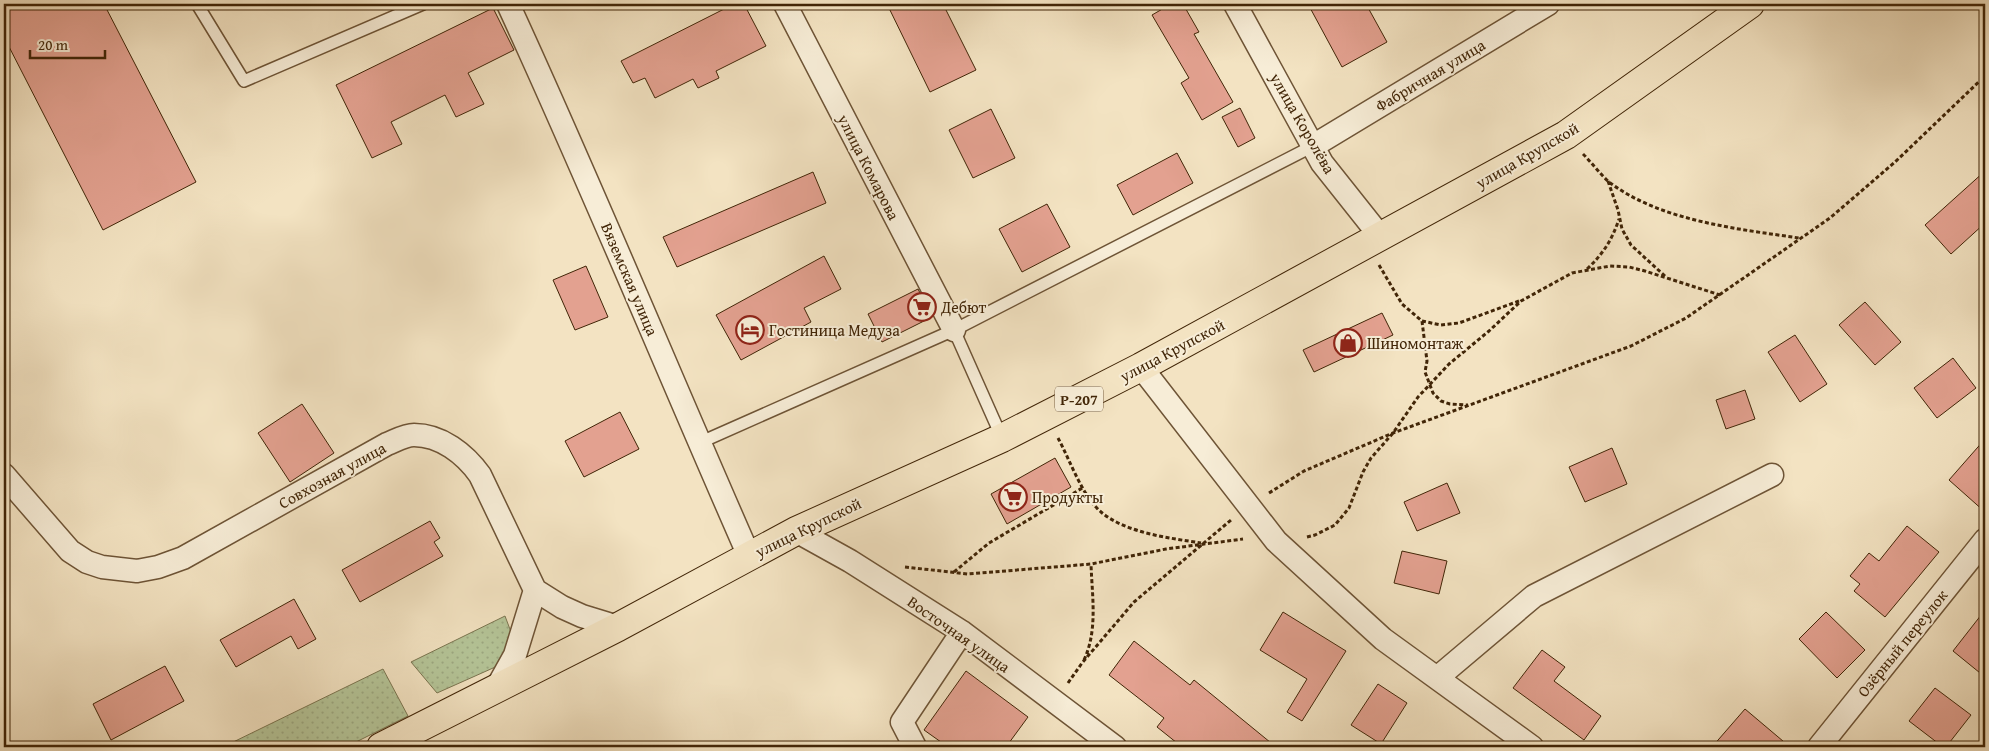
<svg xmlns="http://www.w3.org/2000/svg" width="1989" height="751" viewBox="0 0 1989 751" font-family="'Gentium Book Plus',serif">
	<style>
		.park { fill: url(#park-dots); stroke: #7b7550 }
		.building { fill: #e3a190; stroke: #412507 }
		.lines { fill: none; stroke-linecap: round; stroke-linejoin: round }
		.service-casing { stroke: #6e5436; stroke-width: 14 }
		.minor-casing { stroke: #6e5436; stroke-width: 25 }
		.primary-casing { stroke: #412507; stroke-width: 30 }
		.path { stroke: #412507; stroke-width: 3; stroke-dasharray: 4 2.5; stroke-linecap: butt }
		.service { stroke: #f7edd7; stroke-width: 11 }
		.minor { stroke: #f7edd7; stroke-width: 22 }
		.primary { stroke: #f3e3c2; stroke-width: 28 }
		.labels { text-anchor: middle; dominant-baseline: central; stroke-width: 4; stroke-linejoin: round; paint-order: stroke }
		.shield { fill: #f7edd7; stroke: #786145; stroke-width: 1 }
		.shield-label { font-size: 15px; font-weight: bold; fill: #412507 }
		.street-label { font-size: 16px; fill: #412507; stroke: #f7edd7 }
		.poi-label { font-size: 16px; fill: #412507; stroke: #f7edd7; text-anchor: start }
	</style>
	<defs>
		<pattern id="park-dots" width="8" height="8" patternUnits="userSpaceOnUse" patternTransform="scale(1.25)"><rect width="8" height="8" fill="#b5c598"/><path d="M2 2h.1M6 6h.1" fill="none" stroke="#9da982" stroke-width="1.8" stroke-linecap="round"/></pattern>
	</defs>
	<rect width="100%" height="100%" fill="#f3e3c2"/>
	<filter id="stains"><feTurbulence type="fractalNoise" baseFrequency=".004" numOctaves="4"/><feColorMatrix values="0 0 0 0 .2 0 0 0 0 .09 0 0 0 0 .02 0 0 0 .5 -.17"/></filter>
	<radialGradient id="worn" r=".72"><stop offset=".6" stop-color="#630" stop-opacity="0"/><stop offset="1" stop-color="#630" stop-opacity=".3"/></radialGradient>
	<path class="park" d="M505,616L520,656L437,693L411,662Z
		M383,669L408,716L346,747H223Z"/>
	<path class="building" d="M4,4H104L196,182L103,230L4,37Z
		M734,4H744L766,46L716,71L719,78L698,88L693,79L655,98L645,78L633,83L621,61Z
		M887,4H943L976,70L930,92Z
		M1171,4H1183L1199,32L1194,34L1233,102L1202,120L1181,83L1189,78L1152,15Z
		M1308,4H1366L1387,42L1342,67Z
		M493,8L514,50L468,73L484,104L456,117L445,95L391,122L402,144L372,158L336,85Z
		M1240,108L1255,138L1238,147L1222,117Z
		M991,109L1015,158L973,178L949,130Z
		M1177,153L1193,183L1133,215L1117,185Z
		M1985,171V223L1951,254L1925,225Z
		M813,172L826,203L677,267L663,237Z
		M1047,204L1070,247L1022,272L999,229Z
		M824,256L841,289L804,308L811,322L741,360L716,315Z
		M586,266L608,317L575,330L553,280Z
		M918,289L932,317L882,342L868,314Z
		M1865,302L1901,342L1875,365L1839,325Z
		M1382,313L1393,335L1314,372L1303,350Z
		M1795,335L1827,384L1800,402L1768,352Z
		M1953,358L1976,388L1937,418L1914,388Z
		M1745,390L1755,419L1726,429L1716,400Z
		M302,404L334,453L290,482L258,433Z
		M620,412L639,449L584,477L565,441Z
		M1985,439V512L1949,480Z
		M1612,448L1627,484L1585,502L1569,467Z
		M1055,458L1071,487L1007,524L991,494Z
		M1447,483L1460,513L1417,531L1404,502Z
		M430,521L440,538L434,542L443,556L360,602L342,570Z
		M1907,526L1939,552L1885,617L1854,591L1860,584L1850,576L1869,553L1879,561Z
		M1402,551L1447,561L1439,594L1394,583Z
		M294,599L316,639L298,649L291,636L236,667L220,640Z
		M1985,610V677L1953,651Z
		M1283,612L1346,651L1302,721L1287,712L1307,679L1260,650Z
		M1826,612L1865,650L1837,678L1799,639Z
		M1134,641L1190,685L1194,680L1276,747H1182L1157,727L1164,718L1109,675Z
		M1542,650L1565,667L1554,681L1601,716L1584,740L1513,688Z
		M165,666L184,701L111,740L93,704Z
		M966,671L1028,717L1006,747H948L924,730Z
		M1378,684L1407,703L1381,744L1351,725Z
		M1935,688L1971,715L1946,747H1943L1909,721Z
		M1745,709L1790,747H1712Z"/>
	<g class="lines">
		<defs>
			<path id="service" d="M197,4L244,81L423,4
				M954,330L1002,438
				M699,443L954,330L1313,146"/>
			<path id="minor" d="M508,4C592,186 668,372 749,556
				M785,4L954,330
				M1235,4L1322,163L1380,236
				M1313,146L1548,4
				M1141,367L1276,541L1383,639L1532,747
				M4,475L70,551L87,562L102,567L137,571L158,567L183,558L387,444C395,441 405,435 414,435C441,435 465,454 480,475L535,590L562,607L582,616L618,627
				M796,531L850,561L962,632L1115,747
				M1437,678L1534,596L1772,475
				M496,689L515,655L535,590
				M915,747L902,722L962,632
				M1819,747L1985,540"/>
			<path id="primary" d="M381,747L618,627L796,531L1002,438L1141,367L1566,135L1750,4"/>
		</defs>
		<use href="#service" class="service-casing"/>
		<use href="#minor" class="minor-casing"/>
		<use href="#primary" class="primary-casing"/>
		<path class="path" d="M1583,154C1592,163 1600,174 1609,182C1660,221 1738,229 1799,238
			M1608,181L1618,210L1622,229L1631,245L1666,277
			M1379,265L1402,304L1422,321L1441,325L1459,323L1519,301
			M1587,269C1603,254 1612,240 1619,219
			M1422,321L1427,361L1425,372L1433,393L1441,401L1450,404L1468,405
			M1058,438C1070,460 1082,496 1101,512C1126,533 1169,538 1201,543
			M1269,493L1304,471L1393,433L1631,346L1686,318L1830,218L1895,162L1985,76
			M1307,537L1315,535L1335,525L1349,508L1363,472L1371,458L1393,433L1418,397L1449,364L1489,331L1521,301L1572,273L1610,266L1629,267L1645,271L1720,295
			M905,567L968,574L1091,564L1166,549L1243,539
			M954,572L989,543L1084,487
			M1084,660C1098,630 1092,596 1091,564
			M1068,683L1082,663L1134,602L1231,520"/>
		<use href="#service" class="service"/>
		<use href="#minor" class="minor"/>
		<use href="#primary" class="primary"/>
	</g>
	<defs>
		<symbol id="supermarket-ring" viewBox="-11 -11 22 22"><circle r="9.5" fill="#f7edd7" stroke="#8f2418" stroke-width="1.5"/><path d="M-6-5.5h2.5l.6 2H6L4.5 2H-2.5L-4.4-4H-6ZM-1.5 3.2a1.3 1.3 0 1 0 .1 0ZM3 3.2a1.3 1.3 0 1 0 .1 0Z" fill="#8f2418"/></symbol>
		<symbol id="hotel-ring" viewBox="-11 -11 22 22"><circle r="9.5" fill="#f7edd7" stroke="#8f2418" stroke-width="1.5"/><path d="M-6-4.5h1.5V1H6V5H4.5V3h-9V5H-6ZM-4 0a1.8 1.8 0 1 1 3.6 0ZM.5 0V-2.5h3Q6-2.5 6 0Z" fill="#8f2418"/></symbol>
		<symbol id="shop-ring" viewBox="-11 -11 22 22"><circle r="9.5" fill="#f7edd7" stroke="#8f2418" stroke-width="1.5"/><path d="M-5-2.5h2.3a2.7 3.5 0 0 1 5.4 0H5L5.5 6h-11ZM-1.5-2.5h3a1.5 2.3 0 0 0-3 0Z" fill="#8f2418"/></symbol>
	</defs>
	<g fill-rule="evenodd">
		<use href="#supermarket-ring" x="906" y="291" width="32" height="32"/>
		<use href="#hotel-ring" x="734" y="314" width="32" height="32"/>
		<use href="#shop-ring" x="1332" y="327" width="32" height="32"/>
		<use href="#supermarket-ring" x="997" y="481" width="32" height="32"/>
	</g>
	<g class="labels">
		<rect class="shield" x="1055" y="386.5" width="48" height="25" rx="4"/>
		<g class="shield-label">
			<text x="1079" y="399">Р-207</text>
		</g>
		<g class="street-label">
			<text transform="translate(1430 75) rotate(-31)">Фабричная улица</text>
			<text transform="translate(1303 123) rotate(60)">улица Королёва</text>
			<text transform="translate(1527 155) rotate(-30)">улица Крупской</text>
			<text transform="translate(869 167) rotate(63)">улица Комарова</text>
			<text transform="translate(630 279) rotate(67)">Вяземская улица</text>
			<text transform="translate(1172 350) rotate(-28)">улица Крупской</text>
			<text transform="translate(332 475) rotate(-29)">Совхозная улица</text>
			<text transform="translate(808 527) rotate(-26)">улица Крупской</text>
			<text transform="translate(959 634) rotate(35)">Восточная улица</text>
			<text transform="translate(1902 643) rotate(-51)">Озёрный переулок</text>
		</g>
		<g class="poi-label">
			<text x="941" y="307">Дебют</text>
			<text x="769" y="330">Гостиница Медуза</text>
			<text x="1367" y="343">Шиномонтаж</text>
			<text x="1032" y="497">Продукты</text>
		</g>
	</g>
	<rect width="1989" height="751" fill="none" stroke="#f3e3c2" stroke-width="20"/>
	<rect x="5" y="5" width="1979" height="741" fill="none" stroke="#412507" stroke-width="2.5"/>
	<rect x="10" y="10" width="1969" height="731" fill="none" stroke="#412507"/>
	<path d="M30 50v8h75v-8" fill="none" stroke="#412507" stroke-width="2.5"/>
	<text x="38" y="50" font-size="15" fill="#412507" stroke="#f7edd7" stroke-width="4" paint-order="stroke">20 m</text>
	<rect width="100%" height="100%" filter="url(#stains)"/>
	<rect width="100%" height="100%" fill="url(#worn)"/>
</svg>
